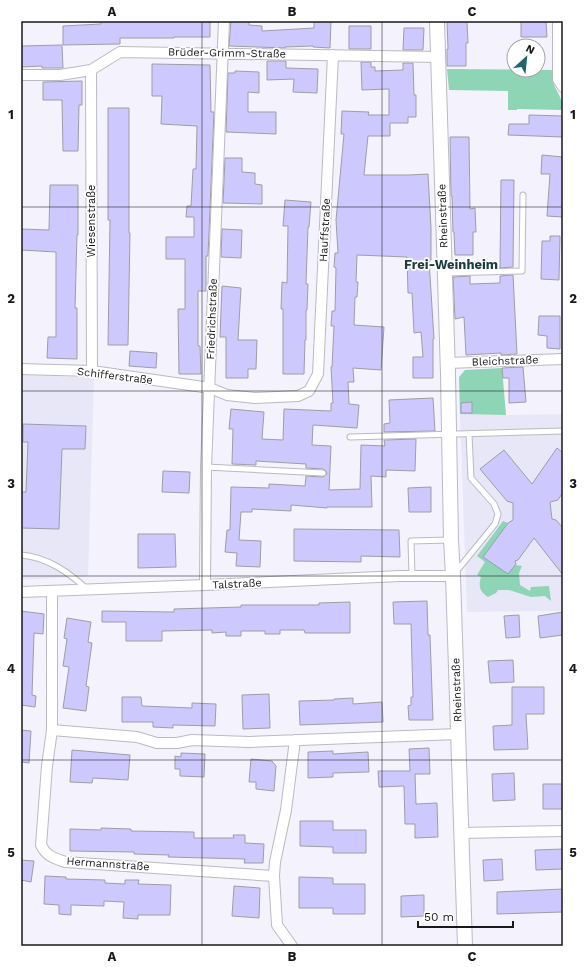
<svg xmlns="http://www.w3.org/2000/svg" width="584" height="967" viewBox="0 0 584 967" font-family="'Work Sans',sans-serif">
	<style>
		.built { fill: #e8e7f8 }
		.green { fill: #8dd5b4 }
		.building { fill: #cdc8fd; stroke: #9e9da6 }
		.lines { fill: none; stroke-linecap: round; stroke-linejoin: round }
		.lane-casing { stroke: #babac2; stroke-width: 7 }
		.street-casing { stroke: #babac2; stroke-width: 12 }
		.secondary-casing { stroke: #babac2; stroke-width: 16 }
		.lane { stroke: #fff; stroke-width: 5 }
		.street { stroke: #fff; stroke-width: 10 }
		.secondary { stroke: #fff; stroke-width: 14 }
		.grid { fill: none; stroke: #19181b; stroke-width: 1; stroke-opacity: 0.55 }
		.labels { text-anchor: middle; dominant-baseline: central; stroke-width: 3.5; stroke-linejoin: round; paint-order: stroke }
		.street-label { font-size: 11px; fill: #19181b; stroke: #fff }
		.quarter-label { font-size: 13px; font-weight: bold; fill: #1a3b42; stroke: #fff }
		.neatline { fill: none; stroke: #19181b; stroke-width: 1.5 }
		.grid-label { font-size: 13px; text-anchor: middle; font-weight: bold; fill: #19181b }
	</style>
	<rect width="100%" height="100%" fill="#f4f3fd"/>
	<path class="built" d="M21,374L94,378L88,576L21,580Z
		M460,414L506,415L563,414V611L467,612Z"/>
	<path class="green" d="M447,69L552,70C551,89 563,94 563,110L517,109V110H508V91L449,90Z
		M502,368L506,415L460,414L459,377L465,370Z
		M503,521L508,523L484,557L508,574L515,565L522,566L519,573L520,585L530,591L531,587L549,586L551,601L545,596L531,597L509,590H498L496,593L488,597C480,592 478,586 481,577L477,575L485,562L477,556Z"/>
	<path class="building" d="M101,21H210V37H174V38H120V44L63,45V26L101,24Z
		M231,21H249V25L262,26V31L314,28V21H331L330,48L313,47V46L285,47V48L229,46Z
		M447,21H467L468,43H466V66H447V49H448Z
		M521,21H546L547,37H521Z
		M349,26H371V49H349Z
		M404,28H424L423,50H403Z
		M62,45L63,68H42V66L21,67V46Z
		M267,61H286V68L318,69L317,93L293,92L294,79L267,80Z
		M361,62H371V67H375V71L403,70V63H413L414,95H416V117H408V123H390V136H368L364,175H409L428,174L431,228V260H429L434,339H433V378H413V357H423L421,332L414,333L412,293H408L407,257L357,255L356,282H358L357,297H355L354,325L384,327L381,370L353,368L354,382H348L349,404L359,405L357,428L313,425L312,445L331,446L329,490L360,489L361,445L385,446L384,440L416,439L415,471L386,470V477L371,476L372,507H327V508L291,505V511L252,509V512H241L239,540L261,541L260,567L236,566L237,553L225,552L227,530H230L231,487L269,488V484L305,486L306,476L323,477L327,474L326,471L324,469L306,468V464L256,461V465L232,464L233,429H229L231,409L264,412L262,439L283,440L284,409L331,411V403H333L331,367H332L334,326H331L332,311H335L336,268L334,267L335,253H338L336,220L344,134H341L342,111L369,112L368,115H389V89L362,90Z
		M152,64L210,65L211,112H214L208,256H206V291H198V346H200L201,374H179L178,309H185V259H166V237H194V217H186L187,206H191L193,169H196L197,126L161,124L162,96H152Z
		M235,71L259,72V93L248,92V112H276V134L226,132L228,73H235Z
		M82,81V105H79L78,151H63L62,100H43V82Z
		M108,108H129V233H130L128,345H108L110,220H108Z
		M529,115L563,116V137L508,135L509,124H529Z
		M450,137H469L470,209L475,208L476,232H473V255H455L454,232H453L452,196H451Z
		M542,155L563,157V217L547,216L550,174H541Z
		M225,158H242V172L255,173V184L262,185V204L223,203Z
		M501,180H514L513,267L500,268Z
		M50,185H78V235H77L75,308H77V359L47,358L48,337H56V252L21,250V229L49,230Z
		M285,200L311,202L309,227H308L306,284H308L307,310H306V340H305L304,374H283V309H281L282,282L287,283L288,226H283Z
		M222,229L242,230L241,258L221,257Z
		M550,236H560L559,280L541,279L542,241H550Z
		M513,275L517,354L501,355V353L466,355L464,317L455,319L453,277L470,276V284L500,283V276Z
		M222,286L241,288L238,340H257L256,369H248V378H226V337H220Z
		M539,316H560V349L547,348V336L538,335Z
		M130,351L157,353L156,368L129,366Z
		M523,367L526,402L509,403V378H503L502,368Z
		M433,398L435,431L384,432V424L390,423L389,400Z
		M472,402V413H461V403Z
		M23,424L86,426L85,449H62L59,529L21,528V492H26L28,442H23Z
		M557,448L563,453V492L558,500L550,502L552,519L556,520L563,528V575L534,538L518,560L515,561L516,564L508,574L483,557L508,523L513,520V503L507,501L480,469L504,450L532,484Z
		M163,471L190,472L189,493L162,492Z
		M431,487V512H409L408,488Z
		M294,529L399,530L400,557L361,556V562L294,561Z
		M138,534H175L176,567L138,568Z
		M427,601L428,635H430L433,720H409L408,706L411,705V697H413L411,624H394L393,602Z
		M350,602V633H305L304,630H280V634H265V631H241V636H226V632L212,633V630L162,631V641H126V622H102V611L174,612V609L241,607V605H319V603Z
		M21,611L44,614L43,634L34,633L32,695L36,696L35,707L21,705Z
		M563,612V635L540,638L538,616Z
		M519,615L520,637L506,638L504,616Z
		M67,618L91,622L88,642L92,643L86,686L89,687L86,711L63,708L69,667L63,666L67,639L64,638Z
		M513,660L514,682L490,683L488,661Z
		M512,687H544V714H526L528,749L494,750L493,726L512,725Z
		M269,694L270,728L243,729L242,695Z
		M122,697H141L142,706L192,708V703L216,704L215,726L173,725V728L153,727V722H122Z
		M353,698V704L382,702L383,722L300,725L299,701L334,700V699Z
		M21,730L31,731L29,763L21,762Z
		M429,748L430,774H415L416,804L437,803L438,837L415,838V824H405L404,786L379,787L378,771H410L409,749Z
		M72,750L130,755L128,780L93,778L92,783L70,782Z
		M333,751V754L368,752L369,772L333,773V777L308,778V752Z
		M181,753L205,754L204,777L180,776V769H175V756L181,757Z
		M251,759L272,761L276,766L274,791L256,789V782H249Z
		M514,773L515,800L493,801L492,774Z
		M543,784H563V809H543Z
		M300,821H333V830H366V853H333V847L300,846Z
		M101,828L131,829V831L194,832V838H234L233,835H245V843L264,844L263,863H244L245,859L168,857L169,855L134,854V852L70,851V829L101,830Z
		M563,849V869L536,870L535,850Z
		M502,859L503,880L484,881L483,860Z
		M21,860L34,861L31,882L21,880Z
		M45,876L66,877V879L105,880V883L125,884V880H139L138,884L171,885L170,915H138V919L123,918L124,902L104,901V906L71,905V915L59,914V905L44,904Z
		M299,877L333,878V884H365V914H333V908H299Z
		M234,886L260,888L259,918L232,916Z
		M563,889V912L497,914V892Z
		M424,895V916L401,917V896Z"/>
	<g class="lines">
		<defs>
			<path id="lane" d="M445,273L522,271L523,195
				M350,437L563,431
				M206,467L323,473
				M21,555C47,557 68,572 87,589
				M455,573L495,524L498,514L494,504L471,478L469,434
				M412,576L411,541L450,540"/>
			<path id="street" d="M558,21V79L563,87
				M91,70L92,371
				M21,75H60L91,70L120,52L438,57
				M448,363L563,359
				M21,369L92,371L210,388L227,395L255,398L298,396L309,391L318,374L333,55
				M205,585L206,467L224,21
				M52,591V730L47,766L41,845C46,856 54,858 65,862L274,876L275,862L286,810L295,740
				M21,592L205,585L400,576H453
				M52,730L137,737L157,743H177L192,740L249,742L458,734
				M461,833L563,831
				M274,876L277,925L292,946"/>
			<path id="secondary" d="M437,21L448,374L451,540L453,576L465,946"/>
		</defs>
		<use href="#lane" class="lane-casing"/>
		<use href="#street" class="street-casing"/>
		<use href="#secondary" class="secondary-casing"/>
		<use href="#lane" class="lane"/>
		<use href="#street" class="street"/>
		<use href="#secondary" class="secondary"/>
	</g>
	<path class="grid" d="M202,21V946M382,21V946M21,207H563M21,391H563M21,576H563M21,760H563"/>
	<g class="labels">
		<g class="street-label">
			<text transform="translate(227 53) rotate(1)">Brüder-Grimm-Straße</text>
			<text transform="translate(443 216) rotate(-92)">Rheinstraße</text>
			<text transform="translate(91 221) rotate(-90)">Wiesenstraße</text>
			<text transform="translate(325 230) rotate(-87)">Hauffstraße</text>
			<text transform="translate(212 319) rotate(-88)">Friedrichstraße</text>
			<text transform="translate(505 361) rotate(-2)">Bleichstraße</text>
			<text transform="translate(115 376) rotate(7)">Schifferstraße</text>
			<text transform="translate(237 584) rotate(-3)">Talstraße</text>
			<text transform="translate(457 690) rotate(-92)">Rheinstraße</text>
			<text transform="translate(108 864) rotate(4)">Hermannstraße</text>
		</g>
		<g class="quarter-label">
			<text x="451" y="264">Frei-Weinheim</text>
		</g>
	</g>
	<rect width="584" height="967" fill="none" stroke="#ffffff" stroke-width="44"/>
	<g transform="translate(526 58) rotate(27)"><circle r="19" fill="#ffffff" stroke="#a3a3a4"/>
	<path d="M0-3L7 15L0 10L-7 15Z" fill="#1d6573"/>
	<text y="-6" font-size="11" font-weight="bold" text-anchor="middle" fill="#19181b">N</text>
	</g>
	<path d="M418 921v6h95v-6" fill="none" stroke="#19181b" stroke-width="2"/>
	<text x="424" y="921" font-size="12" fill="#19181b" stroke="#ffffff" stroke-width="3" paint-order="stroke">50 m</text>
	<rect x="22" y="22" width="540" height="923" class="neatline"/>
	<g class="grid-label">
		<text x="112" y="16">A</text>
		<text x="292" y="16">B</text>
		<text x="472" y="16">C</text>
		<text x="11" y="119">1</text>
		<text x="573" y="119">1</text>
		<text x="11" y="303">2</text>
		<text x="573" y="303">2</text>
		<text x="11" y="488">3</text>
		<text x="573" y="488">3</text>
		<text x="11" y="673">4</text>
		<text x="573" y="673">4</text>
		<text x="11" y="857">5</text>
		<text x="573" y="857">5</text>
		<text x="112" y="961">A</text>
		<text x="292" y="961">B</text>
		<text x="472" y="961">C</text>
	</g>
</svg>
